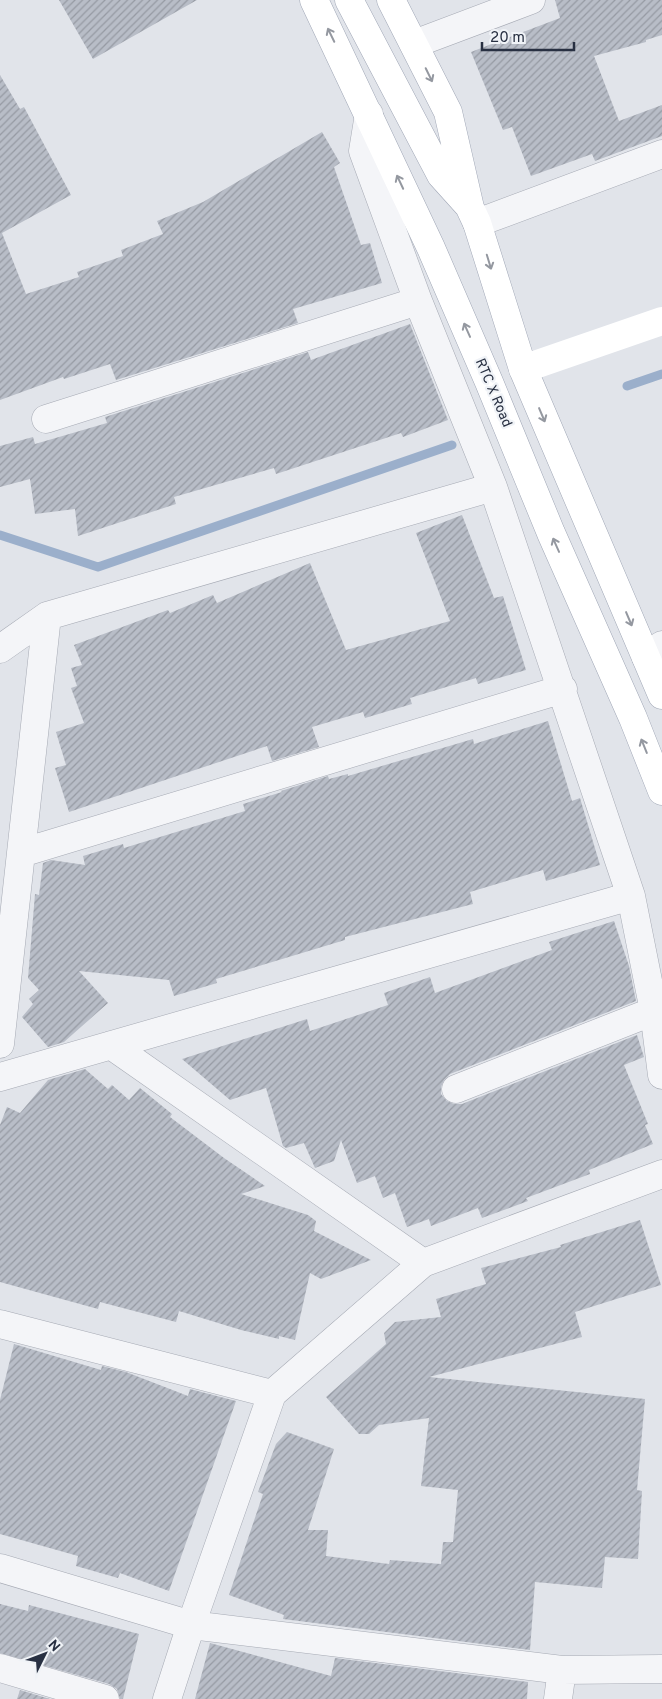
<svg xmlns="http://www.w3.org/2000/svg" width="662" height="1699" viewBox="0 0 662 1699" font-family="Overpass,sans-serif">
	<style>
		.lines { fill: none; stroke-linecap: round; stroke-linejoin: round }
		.stream { stroke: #9bafcb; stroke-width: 9 }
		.building { fill: url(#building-hatch) }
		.street-casing { stroke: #a6aab4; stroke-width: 29 }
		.primary-casing { stroke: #a0a7b6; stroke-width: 29 }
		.street { stroke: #f4f5f8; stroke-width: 28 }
		.secondary { stroke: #fff; stroke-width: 28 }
		.primary { stroke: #fff; stroke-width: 28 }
		.oneway { stroke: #9498a0 }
		.labels { text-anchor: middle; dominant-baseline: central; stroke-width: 4.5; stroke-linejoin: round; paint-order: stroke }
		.street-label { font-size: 14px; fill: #283042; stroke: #f0f3f7 }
	</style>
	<defs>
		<pattern id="building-hatch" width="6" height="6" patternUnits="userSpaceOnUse" patternTransform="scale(1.25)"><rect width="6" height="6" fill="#b8bdc7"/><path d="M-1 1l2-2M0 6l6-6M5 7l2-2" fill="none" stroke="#969aa3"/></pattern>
	</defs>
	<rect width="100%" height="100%" fill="#e1e4ea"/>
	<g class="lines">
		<path class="stream" d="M627,386L662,374
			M0,535L98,567L452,445"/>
	</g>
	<path class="building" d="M59,0H197L93,59Z
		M555,0H662V35L646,40V42L594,56L619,121L662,105V136L595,161L592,154L531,176L512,127L503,130L471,52L560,18Z
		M0,75L20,109L24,107L71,195L2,233L26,294L79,277L77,272L123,256L121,250L163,234L157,221L203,202L322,132L340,163L334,167L361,245L370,243L382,283L293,309L298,323L116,380L110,364L64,379L63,377L0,400Z
		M410,324L448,420L403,437L401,433L276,474L274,468L174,497L176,504L78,536L75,509L35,514L30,479L0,487V446L33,437L35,444L107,423L105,417L308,352L311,360Z
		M462,515L494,598L503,596L526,670L478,684L476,678L410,698L412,704L365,718L363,712L312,727L319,747L272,761L267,746L69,812L55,768L66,765L56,732L84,723L71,688L77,686L71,668L82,665L74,645L168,610L170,613L213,595L217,603L310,563L346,650L450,621L416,533Z
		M548,721L572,801L580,798L600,865L546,881L543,870L470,892L473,904L345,937V940L216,979L217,983L174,996L169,980L79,971L108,1003L64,1042L48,1047L22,1017L33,1004L29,999L39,990L28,978L35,894L39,895L43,863L51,860L85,865L83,856L123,844L124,848L245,811L243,804L282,792L281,791L328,776L329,779L348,774V776L473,739L474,744Z
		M614,921L629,966L636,1001L450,1074L444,1080L441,1087V1094L447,1101L454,1104H462L637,1035L644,1057L624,1065L648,1124L645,1125L653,1144L589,1170L590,1174L526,1198L528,1201L482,1218L478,1208L431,1226L429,1219L407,1227L395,1193L383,1198L375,1176L357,1183L341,1140L334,1161L315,1168L304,1143L286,1148L283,1146L266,1088L230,1100L182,1059L307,1019L310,1031L388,1005L384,993L430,977L435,993L552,950L549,942Z
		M85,1069L108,1089L112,1085L129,1100L140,1088L172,1114L170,1117L224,1158L265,1186L241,1194L308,1215L316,1221L314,1231L371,1260L321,1279L310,1273L295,1340L279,1336V1339L241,1330L179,1311L176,1322L100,1302L98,1309L0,1282V1125L7,1107L20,1113L48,1080Z
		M640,1220L661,1285L575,1312L582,1337L429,1377L645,1399L637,1490L642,1491L638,1559L605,1557L602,1588L535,1582L530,1650L283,1619L284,1615L229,1595L263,1494L258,1492L276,1444L287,1432L334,1449L308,1530H328L326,1556L389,1564L390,1560L441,1564L443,1542H453L458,1490L421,1486L429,1418L379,1425L369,1434H359L326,1397L386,1344L384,1333L395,1322L441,1317L436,1299L486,1284L481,1268L561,1247L560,1245Z
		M14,1344L101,1370L102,1366L126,1372L188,1396L190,1389L236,1401L169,1591L120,1573L118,1578L76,1566L78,1556L0,1534V1400Z
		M0,1604L28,1611L29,1605L139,1634L123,1699H120L117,1689L109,1684L0,1653Z
		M210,1643L331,1676L335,1658L528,1682L527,1699H195Z
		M20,1690L50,1699H17Z"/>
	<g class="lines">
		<defs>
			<path id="street" d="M414,44L531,0
				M369,114L363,151L418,301L493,487L631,896L654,1011L662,1075
				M477,223L662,154
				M46,419L418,301
				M0,649L47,616L493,487
				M646,657L662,645
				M21,853L563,689
				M0,1044L47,616
				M111,1045L423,1263
				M0,1077L631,896
				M456,1089L654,1011
				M0,1324L272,1394L423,1263L662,1174
				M0,1568L191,1625L562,1670L662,1669
				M0,1668L105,1699
				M167,1699L191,1625L272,1394
				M558,1699L562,1670"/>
			<path id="primary" d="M314,0L431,248L489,382L551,533L633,718L662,791
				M349,0L441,175L468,205
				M391,0L448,112L470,208L477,223L523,369L662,695"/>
		</defs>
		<use href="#street" class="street-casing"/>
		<use href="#primary" class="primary-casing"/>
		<use href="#street" class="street"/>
		<path class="secondary" d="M523,369L662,321"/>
		<use href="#primary" class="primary"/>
	</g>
	<defs><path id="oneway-shaft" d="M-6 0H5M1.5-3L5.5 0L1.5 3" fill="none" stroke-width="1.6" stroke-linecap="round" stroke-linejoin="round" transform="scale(1.25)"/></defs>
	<g class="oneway">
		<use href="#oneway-shaft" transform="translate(331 35) rotate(-116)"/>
		<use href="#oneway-shaft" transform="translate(429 75) rotate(64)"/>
		<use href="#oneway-shaft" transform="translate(400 182) rotate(-115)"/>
		<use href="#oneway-shaft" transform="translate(489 262) rotate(73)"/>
		<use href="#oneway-shaft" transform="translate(467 330) rotate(-114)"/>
		<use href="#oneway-shaft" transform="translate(542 415) rotate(67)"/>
		<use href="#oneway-shaft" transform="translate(556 545) rotate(-114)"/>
		<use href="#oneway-shaft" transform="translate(629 619) rotate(67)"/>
		<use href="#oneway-shaft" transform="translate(644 746) rotate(-112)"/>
	</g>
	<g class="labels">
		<g class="street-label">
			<text transform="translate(493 393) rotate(67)">RTC X Road</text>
		</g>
	</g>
	<g transform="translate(45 1654) rotate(48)" stroke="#f0f3f7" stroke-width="4" paint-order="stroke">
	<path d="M0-4L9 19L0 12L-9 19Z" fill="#283042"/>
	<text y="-8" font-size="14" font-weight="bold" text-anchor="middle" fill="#283042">N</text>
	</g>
	<path d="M482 42v8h92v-8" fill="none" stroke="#283042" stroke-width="2.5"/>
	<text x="490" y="42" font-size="15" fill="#283042" stroke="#f0f3f7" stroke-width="4" paint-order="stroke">20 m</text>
</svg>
